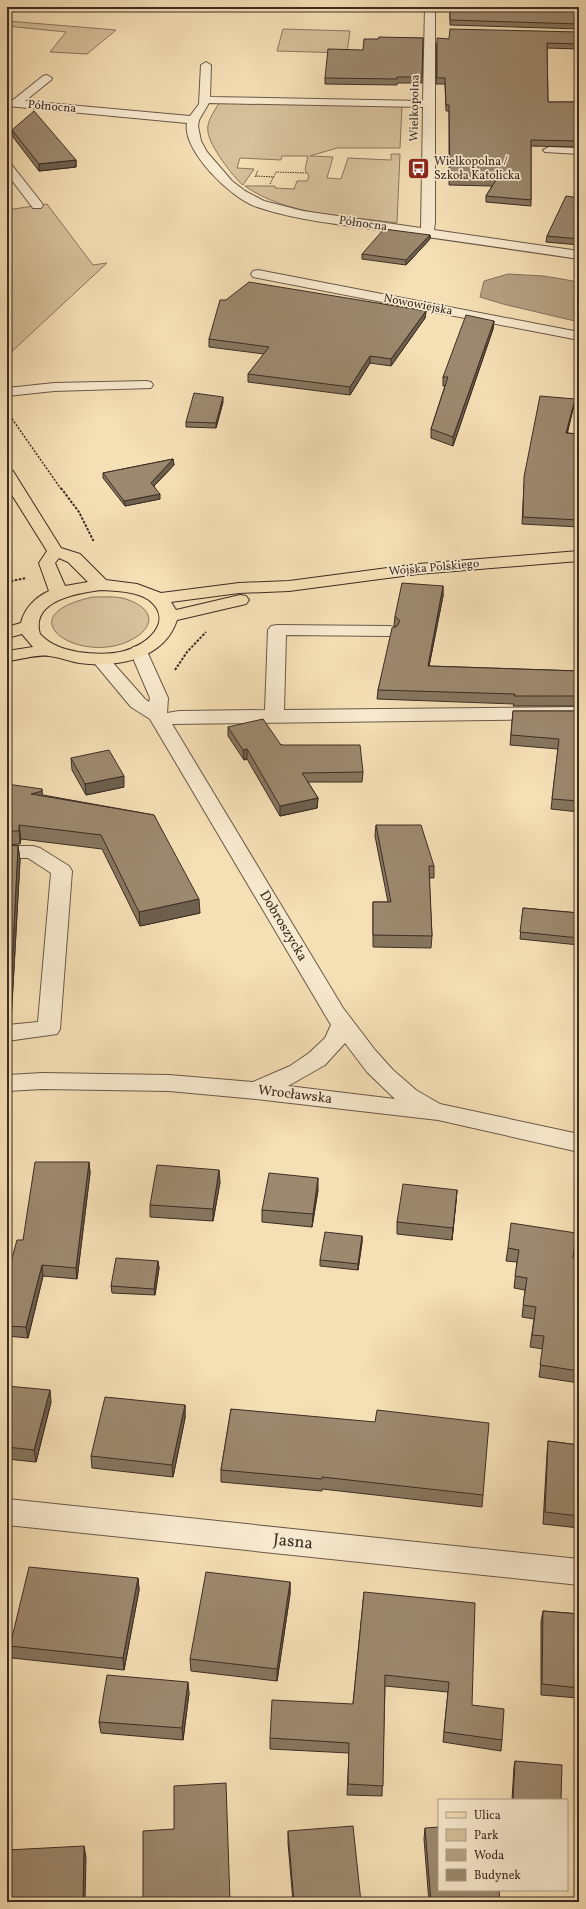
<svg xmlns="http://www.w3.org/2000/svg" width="586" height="1909" viewBox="0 0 586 1909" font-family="Vollkorn,serif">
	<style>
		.green { fill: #d6c19c; stroke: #897660 }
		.water { fill: #b6a284; stroke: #85735e }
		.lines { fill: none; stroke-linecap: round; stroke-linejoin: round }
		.minor-casing { stroke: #6a5948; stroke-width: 2 }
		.major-casing { stroke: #3c2c24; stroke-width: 2 }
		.path-far2 { stroke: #3c2c24; stroke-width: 1; stroke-dasharray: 1.5 1; stroke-linecap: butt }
		.path-far1 { stroke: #3c2c24; stroke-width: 1.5; stroke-dasharray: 2 1.5; stroke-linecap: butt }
		.path { stroke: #3c2c24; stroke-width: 2; stroke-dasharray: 2.5 1.5; stroke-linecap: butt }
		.minor { fill: #f8eacf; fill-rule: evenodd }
		.major { fill: #f5dfb5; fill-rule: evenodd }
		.wall { fill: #86765f; stroke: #3c2c24 }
		.shaded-wall { fill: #6d604e; stroke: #3c2c24 }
		.building { fill: #9c896f; stroke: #3c2c24 }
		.labels { text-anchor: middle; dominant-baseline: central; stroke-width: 3.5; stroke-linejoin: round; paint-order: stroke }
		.far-street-label { font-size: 12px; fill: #3c2c24; stroke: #f8eacf }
		.far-poi-label { font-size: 12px; fill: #3c2c24; stroke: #f8eacf; text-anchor: start }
		.street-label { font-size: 14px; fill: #3c2c24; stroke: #f8eacf }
		.near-street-label { font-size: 17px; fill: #3c2c24; stroke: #f8eacf }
	</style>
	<rect width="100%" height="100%" fill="#f5dfb5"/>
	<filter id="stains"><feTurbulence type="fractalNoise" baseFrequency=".005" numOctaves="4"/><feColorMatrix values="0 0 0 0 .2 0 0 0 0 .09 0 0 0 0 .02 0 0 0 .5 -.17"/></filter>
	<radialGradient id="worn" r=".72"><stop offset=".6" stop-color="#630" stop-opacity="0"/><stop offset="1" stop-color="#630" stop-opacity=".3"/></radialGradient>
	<path class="green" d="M7,21L116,30L87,54L50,52L66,32L7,26Z
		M283,29L350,31L347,53L277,51Z
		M219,103L402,106L400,148H337L310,156L333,157L327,178L341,179L348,158L391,160V154H400L397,223C347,216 288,216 245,186H275V188L294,189L297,181H307L309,176L305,170L308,156H282L281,160L240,158L237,168L254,169L243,185C233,177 209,145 208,132C206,122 214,112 219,103Z
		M47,204L93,265L107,263L7,356V210Z
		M93,597C104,597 116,596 126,599C156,609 156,628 129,641C79,665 4,616 93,597Z"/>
	<path class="water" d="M508,274L544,276L579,282V322L503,304L480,297L484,281Z"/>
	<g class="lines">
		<defs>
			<path id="minor" d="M425,7H435V222L434,230L579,251V259C514,249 449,240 385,231C342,224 298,221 257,207C232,199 182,151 187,123L7,106V100H13L43,76L47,75L52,78L51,80L25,101L190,116L199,104L201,65L206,62L211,65L210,97L423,101ZM209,103L423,107L421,228L303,211L264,201L245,191L232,181L207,152L201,141L198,126L199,120Z
				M549,147L579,148V154L545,152L543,150Z
				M7,163L11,164L41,202L43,205L41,208H33L7,174Z
				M258,270L579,332V340L253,277L251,274L253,271Z
				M146,381L151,382L153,385L151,388L54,391L7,396V388L54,383Z
				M277,625L389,626L395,627L398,631L395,635L389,636L286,635L284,710L579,707V719L172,724L343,1008L375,1050L393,1070L416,1090L440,1104L579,1134V1152L438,1120L256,1099L169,1091L42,1089L7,1091V1075L42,1073L169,1075L253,1082L290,1066L309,1053L325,1038L331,1025L150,719L131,707L91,659L94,655L100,654L106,655L145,699L149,702L150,698L130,651L133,647L139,646L145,647L168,698L167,713L179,711L265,710L268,630L271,626ZM345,1043L367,1072L395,1099L288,1086L325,1065Z
				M7,846H33L40,848L69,866L72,871L60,1029L57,1034L7,1041V1025L38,1022L51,873L28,858H7Z
				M7,1499L579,1559V1585L7,1525Z"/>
			<path id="major" d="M7,469L13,471L61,548L80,554L106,580L137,584L161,593L239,583L289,581L418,564L579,551V561L418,574L289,591L239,593L171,602L176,610L240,595L246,596L249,600L246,604L177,620C164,660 116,668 79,663C69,661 59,657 49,656C37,654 20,660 7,661V651L33,647L22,634L7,638V627L21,623C24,608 36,597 49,591L39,563L47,551L7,487ZM59,558L68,562L88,582L65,586L55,563ZM101,590C116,591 136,591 149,600C175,621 147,645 124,651C109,655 93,654 78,652C63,649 50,645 40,634C30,600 79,593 101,590Z"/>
		</defs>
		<use href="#minor" class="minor-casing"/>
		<use href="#major" class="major-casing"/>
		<path class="path-far2" d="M256,176L274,177
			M255,177L258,170
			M270,184L276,172L306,173"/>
		<path class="path-far1" d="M8,413L61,489"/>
		<path class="path" d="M61,488L79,512L94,542
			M7,582L26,578
			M175,670L187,652L206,632"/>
		<use href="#minor" class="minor"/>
		<use href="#major" class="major"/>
	</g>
	<path class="wall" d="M450,7H579V29L450,25Z
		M579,32V49L547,48L548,102H579V147L531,146V206L486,202V196L492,186L449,185V111H446L445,84H436V44L449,39Z
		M423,38L422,83H397V85L325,84V78L363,50L378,39Z
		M12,130L76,160V167L39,171L13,137Z
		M579,198V245L546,242L547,236Z
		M430,235V239L406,265L362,259V254Z
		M226,300L426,311L425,318L391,366L370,363L350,395L248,382V374L264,354L209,347V339Z
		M494,321L493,329L453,446L431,438V429L445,386H443V377Z
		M575,399L574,405L567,433L579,434V527L522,524L524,484Z
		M223,402L216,428L186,427V422Z
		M173,459L174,465L154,486L160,499L125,506L103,478V473Z
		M443,586V596L429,666L579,671V706H513L514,704L377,699L378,690L395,627L394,625L395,616Z
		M513,711H579V812L551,809L558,749L510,745Z
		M228,727L363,772L362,782H308L318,798L317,808L280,816L247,759L244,760L228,736Z
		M71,758L124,787L86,795L72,770Z
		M7,784L43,795L154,815L200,913L140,926L102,849L21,839L20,844L7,845Z
		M376,825L434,866V878H429L432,936L431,948L373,947V902H388L375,836Z
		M7,845L18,846L20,860L11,1022H7Z
		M523,908L579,913V945L520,939Z
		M89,1162L90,1173L77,1279L43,1276L28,1338L7,1336V1276L23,1240Z
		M220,1182L213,1221L150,1217V1205Z
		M318,1190L312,1227L262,1222V1210Z
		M457,1190L452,1240L397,1234V1222Z
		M362,1236V1242L358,1270L320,1266V1260Z
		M508,1248L579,1259V1383L539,1377L543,1349L530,1347L534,1319L522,1317L525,1290L514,1288L517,1262L506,1261Z
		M158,1261L159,1268L155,1295L112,1293L111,1286Z
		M7,1386L51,1402L36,1462L7,1459Z
		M185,1405V1418L173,1477L92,1468L91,1456Z
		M231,1409L483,1495L482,1507L322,1489V1491L221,1482V1470Z
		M548,1441L579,1445V1528L543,1524L547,1454Z
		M138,1578L139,1590L124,1670L12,1658L10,1646Z
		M290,1582V1594L277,1681L191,1671L190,1659Z
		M364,1592L472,1705L502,1740L501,1751L443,1742L448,1692L385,1686L382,1796L347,1795L349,1753L270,1749V1738L353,1704Z
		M543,1611L579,1614V1698L541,1695V1622Z
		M189,1693L183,1740L101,1733L99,1722Z
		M515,1761L561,1800H512L514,1767Z
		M425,1828L500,1902H429L424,1839Z
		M288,1831L361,1902H293L288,1843Z"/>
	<path class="shaded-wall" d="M76,160V167L39,171V164Z
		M430,235V239L406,265V260Z
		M426,311L425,318L391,366V359Z
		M494,321L493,329L453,446V437Z
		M370,356V363L350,395V387Z
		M223,397V402L216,428V423Z
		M575,399L574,405L566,439V433Z
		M173,459L174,465L152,488L151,483Z
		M160,494V499L125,506L124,501Z
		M443,586V596L427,676L428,666Z
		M247,749V759L244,760L243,750Z
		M124,776V787L86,795L85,784Z
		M42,789L43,805L31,794Z
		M318,798L317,808L280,816V806Z
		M19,825L21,839L20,844L19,831Z
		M18,846L20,860L11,1022L10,1007Z
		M199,899L200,913L140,926L139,912Z
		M89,1162L90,1173L77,1279L76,1268Z
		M219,1170L220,1182L213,1221V1209Z
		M318,1178V1190L312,1227L313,1214Z
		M457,1190L456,1203L452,1240L453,1228Z
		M362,1236V1242L358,1270V1264Z
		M158,1261L159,1268L155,1295L154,1289Z
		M42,1265L43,1276L28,1338L26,1327Z
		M50,1390L51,1402L36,1462L34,1450Z
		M185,1405V1418L173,1477L172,1465Z
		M138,1578L139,1590L124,1670L123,1658Z
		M290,1582V1594L277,1681V1669Z
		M188,1682L189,1693L183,1740L182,1728Z
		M84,1846L86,1857L85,1902H83Z"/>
	<path class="building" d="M450,7H579V24L450,20Z
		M450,29L579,32V44L547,43L548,102H579V141L531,140V200L486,196L496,180L450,179L449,105H446L445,78H437V38L449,39Z
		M379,37L423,38L422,77H397V79L325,78L328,49L363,50L364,39H378Z
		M34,111L76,160L39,164L12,130Z
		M566,196L579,198V239L547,236Z
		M384,229L430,235L406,260L362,254Z
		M249,282L426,311L391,359L370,356L350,387L248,374L269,347L209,339L220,300H226Z
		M466,315L494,321L453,437L431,429L448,377H443Z
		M194,393L223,397L216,423L186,422Z
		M540,396L575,399L566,433L579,434V520L523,517L524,477Z
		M173,459L151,483L160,494L124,501L103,473Z
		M402,583L443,586L428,666L579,671V696H514L515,694L378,690L392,628L397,626L400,621L395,616Z
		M513,711H579V801L552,799L559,739L511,735Z
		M263,719L281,745H360L363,772L302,773L318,798L280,806L247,749L243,750L228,727Z
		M109,750L124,776L85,784L71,758Z
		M7,784L42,789V791L31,794L154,815L199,899L139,912L101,835L19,825V831H7Z
		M376,825H421L434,866H429L432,936L373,935V902H391Z
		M7,845L18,846L10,1007L7,1008Z
		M523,908L579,913V938L520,932Z
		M35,1162H89L76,1268L42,1265L26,1327L7,1326V1276L17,1240H23Z
		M157,1165L219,1170L213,1209L150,1205Z
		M269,1173L318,1178L313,1214L262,1210Z
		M403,1184L457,1190L453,1228L397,1222Z
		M511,1223L576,1233L573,1258L579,1259V1371L540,1365L544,1336L532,1335L536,1307L523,1305L527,1278L515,1276L519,1250L508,1248Z
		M325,1232L362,1236L358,1264L320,1260Z
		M116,1258L158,1261L154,1289L111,1286Z
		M7,1386L50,1390L34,1450L7,1447Z
		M105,1397L185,1405L172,1465L91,1456Z
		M231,1409L375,1422L377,1410L489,1423L483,1495L322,1477V1479L221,1470Z
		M548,1441L579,1445V1516L545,1512Z
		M29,1567L138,1578L123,1658L10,1646Z
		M206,1572L290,1582L277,1669L190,1659Z
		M364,1592L475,1603L472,1705L504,1709L502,1740L444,1732L449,1682L385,1675L383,1786L348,1784L349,1743L270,1738L272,1700L353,1704Z
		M543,1611L579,1614V1688L542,1684Z
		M107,1675L188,1682L182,1728L99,1722Z
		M515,1761L562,1765L561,1800H513Z
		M226,1783L230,1902H143V1831L174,1829V1786Z
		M353,1826L361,1902H294L288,1831Z
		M439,1827V1890H499L500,1902H431L425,1828Z
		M84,1846L83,1902H7V1850Z"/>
	<defs>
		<symbol id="bus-square" viewBox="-11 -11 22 22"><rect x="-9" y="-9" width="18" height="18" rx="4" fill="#8f2418" stroke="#f8eacf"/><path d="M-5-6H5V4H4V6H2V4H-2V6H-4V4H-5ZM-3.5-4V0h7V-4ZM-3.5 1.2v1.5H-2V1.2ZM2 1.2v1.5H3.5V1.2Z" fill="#fff"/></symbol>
	</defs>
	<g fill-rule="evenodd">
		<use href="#bus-square" x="406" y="156" width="25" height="25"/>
	</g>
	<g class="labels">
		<g class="far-street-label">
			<text transform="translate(52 107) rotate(5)">Północna</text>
			<text transform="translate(415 108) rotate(-89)">Wielkopolna</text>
			<text transform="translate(363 224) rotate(8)">Północna</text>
			<text transform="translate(418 305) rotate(11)">Nowowiejska</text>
			<text transform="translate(434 568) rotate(-5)">Wojska Polskiego</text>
		</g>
		<g class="far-poi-label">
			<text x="434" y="162">Wielkopolna /<tspan x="434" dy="14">Szkoła Katolicka</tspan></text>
		</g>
		<g class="street-label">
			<text transform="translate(283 926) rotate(59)">Dobroszycka</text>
			<text transform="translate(295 1095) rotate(7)">Wrocławska</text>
		</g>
		<g class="near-street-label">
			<text transform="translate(293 1542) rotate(6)">Jasna</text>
		</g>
	</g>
	<rect width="586" height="1909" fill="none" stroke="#f5dfb5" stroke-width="24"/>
	<rect x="8" y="8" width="570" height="1893" fill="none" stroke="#3c2c24" stroke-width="2"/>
	<rect x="12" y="12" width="562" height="1885" fill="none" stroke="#3c2c24"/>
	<rect x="438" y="1799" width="130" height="92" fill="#f8eacf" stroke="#ad9e8b"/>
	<rect x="446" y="1812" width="20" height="6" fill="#f5dfb5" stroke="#ad9e8b"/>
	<text x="474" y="1819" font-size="12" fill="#3c2c24">Ulica</text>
	<rect x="446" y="1829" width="20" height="12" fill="#d6c19c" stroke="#ad9e8b"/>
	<text x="474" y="1839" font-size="12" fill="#3c2c24">Park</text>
	<rect x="446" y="1849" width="20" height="12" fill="#b6a284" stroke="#ad9e8b"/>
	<text x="474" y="1859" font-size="12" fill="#3c2c24">Woda</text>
	<rect x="446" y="1869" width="20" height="12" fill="#9c896f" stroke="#ad9e8b"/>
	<text x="474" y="1879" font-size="12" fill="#3c2c24">Budynek</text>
	<rect width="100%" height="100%" filter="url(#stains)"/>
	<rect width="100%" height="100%" fill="url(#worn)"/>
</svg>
